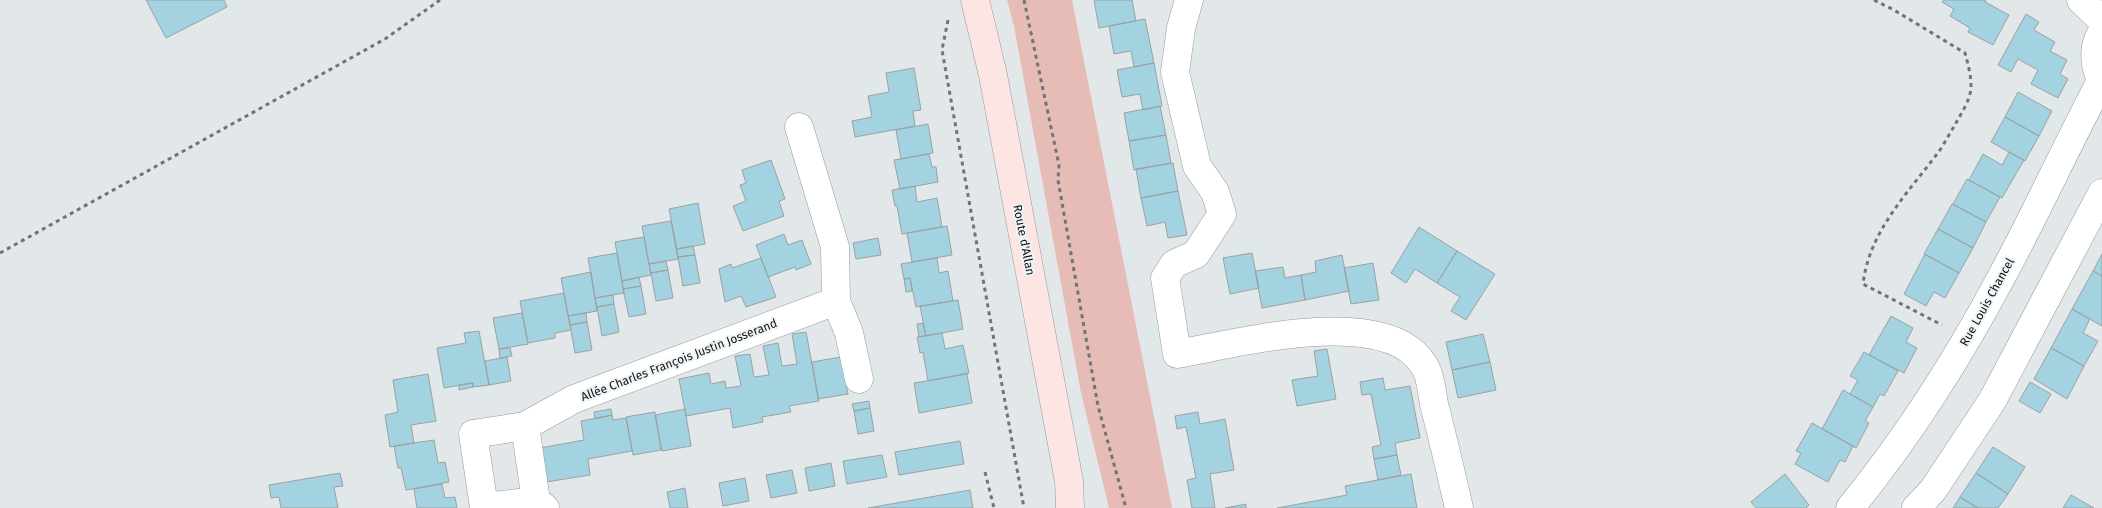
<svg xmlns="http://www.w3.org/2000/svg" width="2102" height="508" viewBox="0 0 2102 508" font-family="'Fira Sans',sans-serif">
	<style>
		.green { fill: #e8bcb6 }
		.building { fill: #a3d3e1; stroke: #9ca1a3 }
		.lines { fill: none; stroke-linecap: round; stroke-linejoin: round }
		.street-casing { stroke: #969b9d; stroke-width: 29 }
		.secondary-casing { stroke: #969b9d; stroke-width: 29 }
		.path { stroke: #717476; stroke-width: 3; stroke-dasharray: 4 4; stroke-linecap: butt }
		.street { stroke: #fff; stroke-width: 28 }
		.secondary { stroke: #fce5e3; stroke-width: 28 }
		.labels { text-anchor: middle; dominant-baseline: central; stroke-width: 4; stroke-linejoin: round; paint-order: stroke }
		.street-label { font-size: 12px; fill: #121415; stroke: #eff5f7 }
	</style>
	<rect width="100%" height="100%" fill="#e2e8ea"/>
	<path class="green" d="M1007,0H1072L1172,508H1109L1081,393L1014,26Z"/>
	<path class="building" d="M146,0H224L227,7L166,38Z
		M1094,0H1132L1136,21L1099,28Z
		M1944,0H1986L1985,2L2009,15L1993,45L1968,32L1970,28L1950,16L1954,9L1942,2Z
		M2026,14L2039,22L2034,30L2055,42L2050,51L2067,60L2060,74L2068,79L2058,98L2031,84L2038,70L2018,59L2011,72L1998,65Z
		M1145,19L1154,63L1134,67L1131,51L1114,54L1109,26Z
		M1154,63L1162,106L1143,110L1140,94L1122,97L1117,70Z
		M914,68L921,110L913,111L915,126L855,137L852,121L872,117L868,96L889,92L886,73Z
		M2018,92L2052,111L2039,136L2005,117Z
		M1160,106L1166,135L1129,141L1124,113Z
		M2005,117L2039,136L2025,161L1991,142Z
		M928,124L933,153L901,159L896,130Z
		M1166,135L1171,163L1134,170L1129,141Z
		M2009,152L2024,160L2002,198L1969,180L1983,154L2002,165Z
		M929,154L932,167H936L938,182L900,189L894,160Z
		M771,160L785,199L779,201L784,216L743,231L733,206L746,201L740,185L746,183L742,170Z
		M1173,163L1178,191L1141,198L1136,169Z
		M1967,179L2000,197L1986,222L1953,204Z
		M915,186L917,202L937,198L942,227L902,234L897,206H895L892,190Z
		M1178,191L1187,235L1168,238L1165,222L1147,226L1141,198Z
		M698,203L705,244L677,249L669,209Z
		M1952,204L1986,222L1973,248L1938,229Z
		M671,221L678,259L649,264L642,226Z
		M947,226L952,255L912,262L907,233Z
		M1419,227L1457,251L1437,283L1415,269L1406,283L1391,273Z
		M1938,229L1973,248L1959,273L1924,254Z
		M784,234L788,245L802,240L811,264L796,270L795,267L768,277L756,245Z
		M644,237L651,275L622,281L615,242Z
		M878,238L881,255L856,259L853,243Z
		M693,246L695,255L678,257L677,249Z
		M1457,251L1495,274L1466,320L1451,311L1460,297L1437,283Z
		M617,253L624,293L595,298L588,258Z
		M1252,253L1259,288L1230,294L1223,258Z
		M1925,254L1959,273L1945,298L1934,292L1926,306L1904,294Z
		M2102,254V276L2093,271Z
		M695,255L700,283L683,286L678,257Z
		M1342,255L1349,291L1305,300L1301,275L1316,272L1315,261Z
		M761,258L776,297L746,307L741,296L725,302L719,269L731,264L732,268Z
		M937,258L939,273L948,271L953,301L916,307L910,278L904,279L901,264Z
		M666,261L668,270L651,273L649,264Z
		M1373,263L1379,300L1351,304L1344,268Z
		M1283,267L1285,278L1301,275L1305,300L1262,308L1255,271Z
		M668,270L673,298L656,301L651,273Z
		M2093,271L2102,276V326L2072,309Z
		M591,272L597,311L568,316L561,278Z
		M639,277L641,286L623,289L622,281Z
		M910,278L912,291L906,292L904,279Z
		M641,286L646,314L629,317L623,289Z
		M564,293L571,330L555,333V338L528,343L520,301Z
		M613,295L614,304L597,307L595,298Z
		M958,300L963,329L926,336L920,306Z
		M614,304L619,332L602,336L597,307Z
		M2072,309L2090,319L2083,333L2098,341L2084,366L2051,348Z
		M522,313L528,344L499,349L493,318Z
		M586,313L587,322L570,325L568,316Z
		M1891,316L1913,328L1906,342L1917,348L1904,373L1869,355Z
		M587,322L592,350L575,353L570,325Z
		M923,323L926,336L919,337L917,324Z
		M479,331L489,385L473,387V383L444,388L437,348L466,343L464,333Z
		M806,332L819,401L789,406L791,412L762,417L763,422L733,428L730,408L686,416L679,379L709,373L711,384L725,381L726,388L741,386L735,356L750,354L754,377L769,375L763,346L778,343L782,366L797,364L792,334Z
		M942,333L945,349L963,345L969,373L928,381L923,352L920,353L917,337Z
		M1483,334L1490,362L1452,370L1446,342Z
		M510,348L512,356L500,358L499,349Z
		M2051,348L2084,366L2067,399L2034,379Z
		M1327,349L1336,399L1297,406L1292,380L1318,376L1314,351Z
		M1864,352L1898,371L1884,396L1880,394L1873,407L1850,394L1858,380L1850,376Z
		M507,357L511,381L489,385L485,361Z
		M841,357L848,394L818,399L812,362Z
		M1490,362L1496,390L1458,398L1452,370Z
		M428,374L436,421L411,425L414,443L390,447L385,415L398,412L393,380Z
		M967,374L972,403L919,413L914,383Z
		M1383,378L1385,390L1410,386L1420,438L1395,443L1397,455L1374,459L1372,447L1381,445L1371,394L1362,395L1360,382Z
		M2030,382L2051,394L2040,413L2019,401Z
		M473,383V387L459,390V385Z
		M1843,390L1873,407L1865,421L1869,423L1856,448L1822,429Z
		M869,401L870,408L854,411L852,404Z
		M870,408L874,431L858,434L854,411Z
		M611,409L612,415L595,419L594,412Z
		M685,409L691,446L662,451L655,415Z
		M655,412L661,450L633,455L626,417Z
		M1198,412L1200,424L1225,419L1234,470L1210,474L1215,508H1192L1187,480L1196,478L1186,427L1177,429L1175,416Z
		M612,415L613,420L626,418L632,451L588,459L590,475L546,482L540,448L584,440L581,421Z
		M1812,423L1853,446L1845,462L1840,460L1828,482L1795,464L1801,453L1796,451Z
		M434,440L438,463L445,462L449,482L406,490L401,468H398L394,446Z
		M960,441L964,464L899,475L895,452Z
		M1993,447L2025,467L2008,494L1976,473Z
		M882,455L887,477L847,484L843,461Z
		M1397,455L1401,475L1378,480L1374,459Z
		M831,463L835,486L809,491L805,468Z
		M792,470L797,493L771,498L766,475Z
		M340,473L343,486L334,487L338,508H281L279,497L271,498L269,485Z
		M1976,473L2008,494L1998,508H1978L1960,497Z
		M1411,474L1417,508H1277L1347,495L1345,486Z
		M1785,474L1809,505L1806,508H1756L1751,502Z
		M745,478L749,501L723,506L719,483Z
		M442,484L445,498L455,497L457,508H417L414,489Z
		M685,488L688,508H670L667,492Z
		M970,490L973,508H868Z
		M2071,495L2094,508H2063Z
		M1960,497L1978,508H1953Z
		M1246,504V508H1225Z"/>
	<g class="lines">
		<defs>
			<path id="street" d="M1189,0L1181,28L1175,72L1197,166L1215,192L1222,214L1196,254L1174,264L1165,278L1177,354C1235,344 1389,302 1425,367C1431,377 1432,393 1434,404C1443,439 1451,473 1459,508
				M2081,0L2102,20
				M2102,32C2092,48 2094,65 2102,82
				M799,127L835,247L836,301
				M525,426L574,399L836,301L849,333L859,379
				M536,501L525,426L473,434L484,507L536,501L545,508
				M1850,508C1909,436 1959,357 2003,274C2037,211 2067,145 2101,81
				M1916,508L1933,490L1992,401L2102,193"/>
			<path id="secondary" d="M975,0L993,75L1069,481L1070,508"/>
		</defs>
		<use href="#street" class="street-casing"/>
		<use href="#secondary" class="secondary-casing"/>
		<path class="path" d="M1024,0L1059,165L1058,180L1098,406L1126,508
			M1874,0L1894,10L1965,53C1968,64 1971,75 1971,86C1971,100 1961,113 1955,125C1949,134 1944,145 1937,154C1907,194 1869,232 1863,284L1942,325
			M948,20L942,50L1024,508
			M0,253L385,39L440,0
			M985,472L994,508"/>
		<use href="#street" class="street"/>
		<use href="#secondary" class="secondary"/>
	</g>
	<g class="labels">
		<g class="street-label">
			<text transform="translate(1024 240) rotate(79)">Route d'Allan</text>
			<text transform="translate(1987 302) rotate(-61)">Rue Louis Chancel</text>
			<text transform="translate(679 360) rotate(-21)">Allée Charles François Justin Josserand</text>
		</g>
	</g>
</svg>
